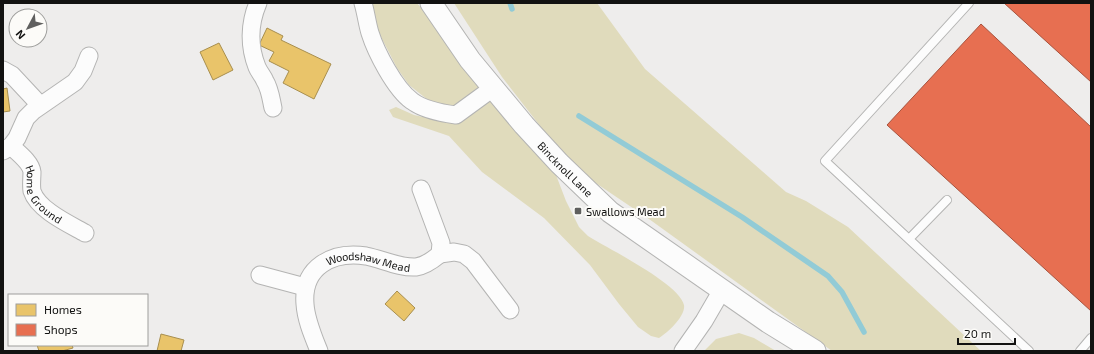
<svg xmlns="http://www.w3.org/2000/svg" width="1094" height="354" viewBox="0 0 1094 354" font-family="'Exo 2',sans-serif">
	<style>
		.green { fill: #e0dbbc }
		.homes { fill: #e9c46a; stroke: #a88f4f }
		.shops { fill: #e76f51; stroke: #a7533e }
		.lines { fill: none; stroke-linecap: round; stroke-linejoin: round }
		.stream { stroke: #92cbd6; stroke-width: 5.5 }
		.service-casing { stroke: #b4b4b3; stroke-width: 10 }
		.minor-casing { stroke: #b4b4b3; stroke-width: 19 }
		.tertiary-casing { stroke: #b4b4b3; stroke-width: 23 }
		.service { stroke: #fcfcfc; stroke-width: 8 }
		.minor { stroke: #fcfcfc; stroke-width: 17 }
		.tertiary { stroke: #fcfcfc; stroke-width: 21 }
		.poi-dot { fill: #5f5f5e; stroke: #fcfbf8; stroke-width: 1.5 }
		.labels { text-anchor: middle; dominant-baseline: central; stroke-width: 4; stroke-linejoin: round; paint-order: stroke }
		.street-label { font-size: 11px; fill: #121211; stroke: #fcfbf8 }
		.poi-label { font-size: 11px; fill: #121211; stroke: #fcfbf8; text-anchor: start }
	</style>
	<rect width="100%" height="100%" fill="#eeedec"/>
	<path class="green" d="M367,3H417L427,15L467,73L504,117L535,149L556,175L566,201L579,227L588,236C607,248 680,284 684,305C686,316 667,333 659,338L651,336L638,327L619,304L590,265L544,218L482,172L449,136L393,117L389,110L396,107L414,115L423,117L427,114L428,100L409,85L397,68L379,33L366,9Z
		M454,3H597L645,69L786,192L806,201L848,227L981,351H832L649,219L572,167L502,77Z
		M739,333L754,338L776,351H704L716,339Z"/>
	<path class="homes" d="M267,28L283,36L281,40L331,64L314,99L283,83L289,71L269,61L274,52L259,45Z
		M219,43L233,70L213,80L200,52Z
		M7,88L10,111L3,112V89Z
		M397,291L415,308L404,321L385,304Z
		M161,334L184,340L181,351H157Z
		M37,345H72L73,348L62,351H39Z"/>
	<path class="shops" d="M1004,3H1091V82Z
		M981,24L1091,127V311L887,125Z"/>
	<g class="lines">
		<path class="stream" d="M510,3L512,9
			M579,116L742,217L828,276L842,292L864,332"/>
		<defs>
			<path id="service" d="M969,3L825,161L1029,351
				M909,239L947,200
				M1080,351L1091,338"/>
			<g id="minor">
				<path d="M258,3C249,24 249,47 257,67C259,72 263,76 265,81C270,89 271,99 273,108"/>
				<path d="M363,3C366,13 367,23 370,33C376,52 395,89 412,101C424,110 441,113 456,115L493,88"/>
				<path d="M3,70L12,75L40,105"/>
				<path id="s1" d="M11,146C17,152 31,162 32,172C32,178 31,185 32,191C38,210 69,224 85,233"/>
				<path d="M3,151L11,146L17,138L26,118L33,111L75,82L83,71L89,56"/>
				<path d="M421,189L441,243L440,254L454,252L464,254L473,261L510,310"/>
				<path d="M260,275L305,287"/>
				<path id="s2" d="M319,351C313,336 306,320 305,304C302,267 332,251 366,256C382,259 399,268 416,267C425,266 434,259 440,254"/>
				<path d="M683,351L704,321L722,290"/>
			</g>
			<g id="tertiary">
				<path id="s3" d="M431,3L470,60L524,125L559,163L610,212L768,322L815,351"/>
			</g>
		</defs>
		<use href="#service" class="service-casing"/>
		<use href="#minor" class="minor-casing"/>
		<use href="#tertiary" class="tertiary-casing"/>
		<use href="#service" class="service"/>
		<use href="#minor" class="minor"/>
		<use href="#tertiary" class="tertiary"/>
	</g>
	<rect class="poi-dot" x="574" y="207" width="8" height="8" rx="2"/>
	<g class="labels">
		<g class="street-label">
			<text stroke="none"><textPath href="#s3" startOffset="214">Bincknoll Lane</textPath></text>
			<text stroke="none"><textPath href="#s1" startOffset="61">Home Ground</textPath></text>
			<text stroke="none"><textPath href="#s2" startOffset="143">Woodshaw Mead</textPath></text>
		</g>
		<g class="poi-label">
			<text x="586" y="211">Swallows Mead</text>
		</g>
	</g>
	<rect width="1094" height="354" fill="none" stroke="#121211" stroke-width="8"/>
	<rect x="8" y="294" width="140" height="52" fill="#fcfbf8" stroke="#9e9e9c"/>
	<rect x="16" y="304" width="20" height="12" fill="#e9c46a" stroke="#9e9e9c"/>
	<text x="44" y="314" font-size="12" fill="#121211">Homes</text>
	<rect x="16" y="324" width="20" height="12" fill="#e76f51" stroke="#9e9e9c"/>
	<text x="44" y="334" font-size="12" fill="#121211">Shops</text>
	<g transform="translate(28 28) rotate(229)"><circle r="19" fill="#fcfbf8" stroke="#9e9e9c"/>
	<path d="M0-3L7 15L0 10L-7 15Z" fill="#5f5f5e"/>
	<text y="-6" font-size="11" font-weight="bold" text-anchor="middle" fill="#121211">N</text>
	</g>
	<path d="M958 338v6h57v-6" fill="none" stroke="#121211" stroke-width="2"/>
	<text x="964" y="338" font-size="12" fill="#121211" stroke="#fcfbf8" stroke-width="3" paint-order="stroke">20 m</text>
</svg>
